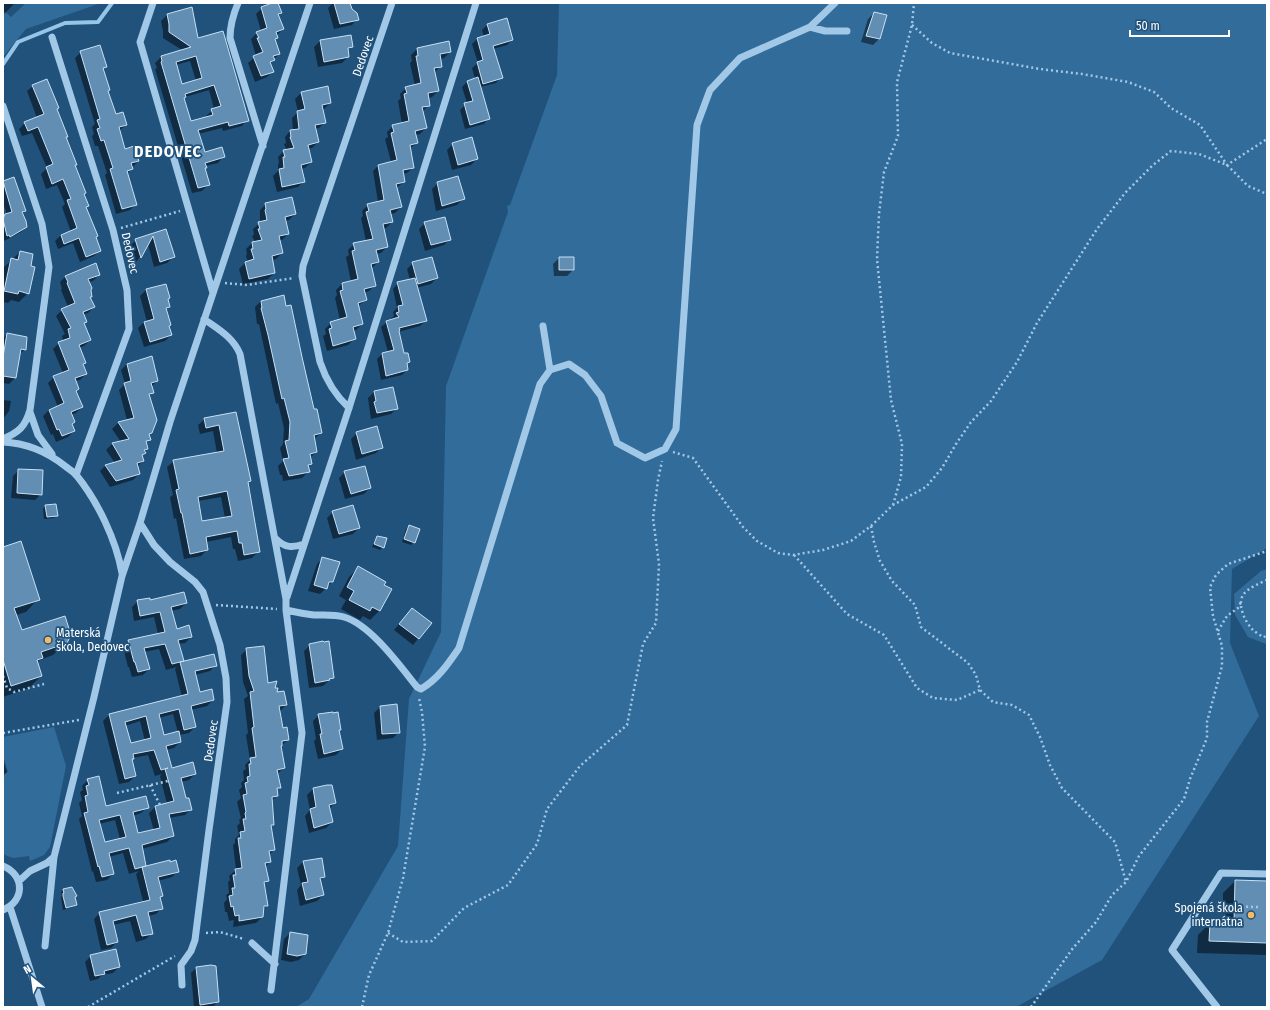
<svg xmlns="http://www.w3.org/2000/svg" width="1270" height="1010" viewBox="0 0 1270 1010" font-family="'Fira Sans Condensed',sans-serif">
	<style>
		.green { fill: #326c9a }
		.shadow { fill: #0007; fill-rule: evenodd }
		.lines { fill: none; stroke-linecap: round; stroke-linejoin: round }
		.stream { stroke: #96c5e8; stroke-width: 4 }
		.building { fill: #618eb2; stroke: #c6e0f5; fill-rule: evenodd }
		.path { stroke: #a2c8e7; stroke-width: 2.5; stroke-dasharray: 2 3; stroke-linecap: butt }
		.minor { stroke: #a2c8e7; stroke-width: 7 }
		.poi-dot { fill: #f4bb63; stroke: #20527c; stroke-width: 1.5 }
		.labels { text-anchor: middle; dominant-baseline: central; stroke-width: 3.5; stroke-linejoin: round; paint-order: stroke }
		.street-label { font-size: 12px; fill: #fff; stroke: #20527c }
		.poi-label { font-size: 12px; fill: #fff; stroke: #20527c; text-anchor: start }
		.district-label { font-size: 16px; font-weight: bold; letter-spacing: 1px; fill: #fff; stroke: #20527c }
	</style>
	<rect width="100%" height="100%" fill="#20527c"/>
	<path class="green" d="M26,3H101L26,29L3,57V10L11,17Z
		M559,3H1267V548L1232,569L1230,643L1259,716L1102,960L1016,1007H296L309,999L398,846L409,699L441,632L446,386L508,212L507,206L510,205L557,75Z
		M1267,569V643L1266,644L1248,637L1235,615L1234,594L1261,571Z
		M54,727L66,766L50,847L44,855L30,861L29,856L13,858L5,855L3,851V774L8,772L3,755V737Z"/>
	<path class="shadow" d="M3,3H15L3,15Z
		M275,3H277L281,13L278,16L283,29L277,35V38L274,41L279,54L270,64L273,71L267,77L255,82L248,63L256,56L251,39L257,33L261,31L256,14L262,8Z
		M333,3H349L351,10L357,19L352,25L334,29L328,8Z
		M191,8L198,39L247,120L242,126L223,131L222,128L198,134L204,153L223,157L218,163L205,166L204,169L208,185L202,191L192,193L155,69L157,68L155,63L161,57L182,50L163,38V31L161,21L167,15ZM190,61L196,81L182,85L176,65ZM209,90L214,109L206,116V118L190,123L183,99L185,97Z
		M874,13L886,15L879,39L873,45L861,42L868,19Z
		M488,24L512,40L507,45L493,49L501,77L496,83L480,87L489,118L484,124L465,129L460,110L467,103L462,87L468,81L475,79L472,68L478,63L472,44L477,39L484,37L482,30Z
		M320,41L352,46L347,51L348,57L342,63L318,67L314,47Z
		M417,49L450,52L444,58L440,59L441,66L434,73L438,91L432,97L428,98L429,105L422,112L426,128L420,134L415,135L417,143L409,149L413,168L407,173L402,174L404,182L396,188L401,207L395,213L390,214L392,222L386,228L383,229L387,247L381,253L376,254L378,262L372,268L375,285L369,291L364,293L366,300L358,306L362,324L356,330L353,331L354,339L348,345L327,351L323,336L326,334L325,329L331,323L340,320L335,298L337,295L336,290L342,284L351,282L346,257L349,255L348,250L354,244L366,241L361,218L363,216L362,211L368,205L378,202L373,171L379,165L391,162L385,139L388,137L387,132L393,126L402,124L398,101L401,98L400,94L406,88L415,86L410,63L412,61L411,55Z
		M81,52L105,67L102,70L115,116L126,125L120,130L125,150L138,161L127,174L136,204L130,210L116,214L105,175L107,173L98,146H95L92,136L94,134L92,127L95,124L75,58Z
		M33,86L56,110L65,138L76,165L74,166L88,206L86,208L100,250L94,256L80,262L73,243L58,249L55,241L61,235L71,232L62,207L65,204L57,185L46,189L41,174L47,168L32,133L22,136L19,129L25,123L37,118L27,91Z
		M301,93L330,103L324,109H322L325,122L319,128L315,129L318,142L312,148L308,149L311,162L305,168L301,169L304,181L298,187L277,192L273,176L278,171V164L279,163L278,157L284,151H287L284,144L286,143L285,137L290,131H293L292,118L298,112L295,99Z
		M453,144L477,159L471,165L452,170L447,150Z
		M13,178L25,211L21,214L26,227L21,232L4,241L3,240V223L5,217H4L6,215V211L3,203V182Z
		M438,183L463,199L457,205L436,211L432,189Z
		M266,204L295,214L289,220L285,221L288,234L282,240H279L282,253L276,259L272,260L274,273L268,279L243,284L239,269L245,263L248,262L246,256L247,254L246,249L252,243L255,242L252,236L254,235L253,229L260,223V210Z
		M425,223L450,239L444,245L425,251L419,229Z
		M166,230L173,257L167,263L154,267L148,244L140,257L135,263L130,246L136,240Z
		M20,252L28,293L19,302L11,300L8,303L3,302V268Z
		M559,258L573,270L567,276H554L553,264Z
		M413,263L437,278L431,284L416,288L426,321L420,326L398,332L403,354L409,362L406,365L407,370L402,375L381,380L377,359L382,354L388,352L381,327L394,316L393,312L397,308L393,289L398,283L410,280L407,269Z
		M99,275L93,281L89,282L91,296L90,298L94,307L88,313L83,315L86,322L83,324L90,340L84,346L79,348L85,363L82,365L86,374L80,380L75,381L78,389L76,392L82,407L76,413L71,415L74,422L72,425L74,431L68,437L56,442L53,434L51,435L43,416L49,410L58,407L48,383L54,377L63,373L53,349L59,343L63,341L62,336L65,334L56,316L62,310L68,307L61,290L62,289L60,282L66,276Z
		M165,285L169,306L166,310L171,335L165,341L144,347L138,328L144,322H147L140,296L146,290Z
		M261,301L313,410L321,433L314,439L316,452L310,458L311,464L307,468L308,472L302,478L283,481L282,475H280L278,466L283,461L280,448L283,444L284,428L278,403L276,404L259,324H257L255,307Z
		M7,334L25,349L19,355L15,378L9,384L3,383V338Z
		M127,364L157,381L151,387L153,392L149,396L152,432L148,435L150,439L145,443L147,449L142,456L143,461L137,467L139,474L133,480L110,487L100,471L105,466L115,463L106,450L112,444L121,442L112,429L118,423L127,420L119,390L125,384L121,370Z
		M393,388L397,408L391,414L371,419L368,398L374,392Z
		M3,400L11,401L9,411L3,419Z
		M235,413L250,481L247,484L259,551L252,558L238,561L235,549H233L231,537L206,542L207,550L201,556L184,559L176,518L174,519L170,497L173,495L167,467L174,461L217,453L213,431L200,434L198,425L205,419ZM221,497L225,518L202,522L198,501Z
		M357,433L382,447L376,453L356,460L351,439Z
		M19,470L41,494L35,500L11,498L13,476Z
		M345,472L370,488L364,494L345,499L339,478Z
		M45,506L57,515L54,518L44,519L43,509Z
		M333,512L359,528L353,534L333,539L327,518Z
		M409,526L414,542L411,545L402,542L406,529Z
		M378,537L383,547L380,550L372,547L375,540Z
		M3,548L38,599L26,612L16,615L21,631L66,643L53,655L40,660L37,663L41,676L29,688L3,697Z
		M323,558L332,582L320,594L308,591L317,564Z
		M358,568L391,589L379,611L370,620L363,616L360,620L341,609L346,600L339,596L349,577Z
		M138,601L186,603L180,609L171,611L176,630L191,637L185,643L178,644L182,661L180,663L213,655L216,665L210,671L195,675L199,693L213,700L207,706L191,710L195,727L189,733L179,735L180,742L174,748L166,750L171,769L195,774L189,780L181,782L185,800L191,809L185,815L169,818L173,836L167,842L142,849L143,868L178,871L172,877L158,881L162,896L159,898L162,908L156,914L148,916L152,933L146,939L136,942L130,921L113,925L117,942L111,948L101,950L94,919L100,913L143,901L136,874L139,871L129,874L123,853L109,857L113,874L107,880L96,882L93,871L92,872L79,819L82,816L79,803L82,800L80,792L83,790L82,786L88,780L105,808H147L141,813L133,816L138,835L154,831L149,813L155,807L167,804L160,776L162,774L155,776L148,755L133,758L131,760L135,776L129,782L119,784L103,721L109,715L182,697L175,669L177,667L166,670L159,649L144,652L149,669L143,675L132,677L129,667H128L123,647L129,641L158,634L154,617L134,621L132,607ZM173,714L178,733L163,736L159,718ZM140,721L145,741L130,744L125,726ZM115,820L120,839L104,843L99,824Z
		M412,609L431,623L413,645L394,630Z
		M310,645L333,677L323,686L309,688L304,651Z
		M247,649L267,684L273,689L286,705L280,711L282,729L288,740L281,746L284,768L277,774L279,788L276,791L277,796L271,801L273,824L271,827L274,850L269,855L270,862L265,867L268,880L263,885L267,905L263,910L262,917L256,923L233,927L234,920L229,921L227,912H225L224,903L227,899L226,895L229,893L228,882L230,880L229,876L236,870L233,845L235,843V839L239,835L237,826L240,823L239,820L241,818L237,802L241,798L239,790L242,787L241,783L244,780L243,771L246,769L245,765L250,760L246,735L248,733L244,699L248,696L243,682L241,655Z
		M396,706L399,732L393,738L377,740L374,713L380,707Z
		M319,715L340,729L338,731L342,749L336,755L318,759L314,741L316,739L313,721Z
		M3,760L7,772L3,776Z
		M331,786L335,803L329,809L332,822L326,828L309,833L305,816L310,810L307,795L313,789Z
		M321,860L324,876L320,881L323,895L317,901L300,906L297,890L301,885L297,868L303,862Z
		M1235,881L1267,882V955L1197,953L1198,935L1210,923H1223V893Z
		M63,890L76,896L74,898L76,904L73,907L63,910L61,897L62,896L61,892Z
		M290,933L305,954L299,960L291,962L281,960L284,939Z
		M91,956L119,967L113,973L102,975L98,979L90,981L85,962Z
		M197,967L218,1001L213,1007H194L191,973Z"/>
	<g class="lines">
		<path class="stream" d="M3,64L18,42L65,23L98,22L112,3"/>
	</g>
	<path class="building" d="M272,3H278L282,13L278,14L284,29L276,32L278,38L275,39L280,54L273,56L275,60L270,62L274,72L261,76L253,56L263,52L257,38H259L256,32L267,28L261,7Z
		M334,3H350L352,9L357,13L359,20L340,24Z
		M192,7L198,38L223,31L249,121L229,126L228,122L198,130L205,152L222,147L225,157L205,163L207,168H205L210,185L198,188L161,62L162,61L161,56L191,47L169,32V24L167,14ZM196,56L202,78L182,84L176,62ZM214,85L221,106L211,109L213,115L191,121L184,98L186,97L185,94Z
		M874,12L887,15L880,39L866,36Z
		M507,18L513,40L493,46L503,78L483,84L477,62L483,60L477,38L490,34L487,24Z
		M351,35L353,47L348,48L349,57L324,62L320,40Z
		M449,41L451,52L440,54L442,67L434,68L439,91L428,93L430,106L422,107L427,128L415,131L418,143L410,145L414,168L403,170L405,182L396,184L402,207L390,210L393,222L383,224L388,247L376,250L379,262L371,264L376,286L364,289L367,300L358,303L363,324L353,327L356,339L333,346L329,329L332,328L330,322L347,317L340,291L343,290L342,283L358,279L352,251L355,250L353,243L373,239L366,212L369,211L367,204L384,200L378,165L397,160L391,133L394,132L392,125L409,121L404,94L407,93L405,87L421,83L416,56H418L417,48Z
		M100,45L107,67L103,68L110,90L108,91L116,114L123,112L127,125L119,127L125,149L134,146L139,161L131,163L133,169L127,171L137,205L122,209L110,169L113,168L104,140L101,141L97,129L100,128L97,120L100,119L80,51Z
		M478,77L490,119L470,125L464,103L473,101L467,81Z
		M47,79L59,108L57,109L68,137H66L77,165H75L86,193L84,194L89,206L86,207L98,236L96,237L101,251L86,257L79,238L64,244L61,235L77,228L67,200L71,199L63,179L52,184L46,167L53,164L38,127L28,131L24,122L44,114L32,85Z
		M328,86L331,103L322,105L326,123L315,125L319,142L308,145L312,162L301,165L305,182L282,187L279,169L284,168L283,157H285L283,150L294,148L290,137H291L290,130L299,129L297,111L305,109L301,92Z
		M472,137L478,159L458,165L452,143Z
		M458,176L465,199L442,206L437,182Z
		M14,177L26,211L22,212L26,221L27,227L10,237L9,235L7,236L3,219L5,214L12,212L3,181Z
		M292,197L296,214L285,217L289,234L279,236L283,253L272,256L275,273L249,279L245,262L254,259L251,249H253L252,242L262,240L258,229H260L258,222L267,220L265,210L266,209L265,203Z
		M445,217L451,240L431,245L424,222Z
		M166,229L175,257L160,262L153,236L141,258L135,239Z
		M20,251L33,254L31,266L35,267L29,294L19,291L18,294L4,291L11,258L18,260Z
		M432,257L438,278L418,284L412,262Z
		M559,257H574V270H559Z
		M96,263L100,275L88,279L92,288L91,290L92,297H90L95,307L83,312L87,322L84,323L91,340L79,345L86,363L83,364L87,374L75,378L79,389L76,391L83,407L71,412L75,422L72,424L75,431L62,436L59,429L57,430L49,410L64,403L53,376L69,370L58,342L70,338L68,329L71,328L61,309L75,303L67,283L68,282L65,276Z
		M415,278L427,321L399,328L400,330L399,331L404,353H408L410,362L407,363L408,370L386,376L382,353L394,350L386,321L399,317L396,313L399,312L398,306L403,305L397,282Z
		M166,284L170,298L168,299L170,307L166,308L171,325L169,326L172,335L150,342L144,322L154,319L146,289Z
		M284,295L286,306L291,305L302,357L314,409H317L322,433L314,435L317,452L310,454L312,464L308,465L310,472L289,476L283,459L289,458L285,441L289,440L290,422L284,398L282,399L268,335L261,308H262L261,301Z
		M7,333L27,337L26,350L21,349L16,378L3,376V357Z
		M152,356L158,381L151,383L154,393L149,394L157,420L152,433L149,434L151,440L146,441L148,449L144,450L146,453L142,455L144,461L137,463L140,474L116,481L105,465L122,460L112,443L129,439L118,422L134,418L124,383L131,381L127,364Z
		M393,387L398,409L377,413L374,402L376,401L374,391Z
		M236,412L251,481L248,482L260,552L244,555L242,543H239L237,531L206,537L208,550L190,554L182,513H181L176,490L179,489L173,460L224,451L219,425L206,428L204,418ZM227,491L232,516L202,521L198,497Z
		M377,426L383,448L362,454L356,432Z
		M365,466L371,488L351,494L344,471Z
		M18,469L43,470L42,495L17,493Z
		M56,504L58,516L47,517L45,505Z
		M353,505L360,528L339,534L332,511Z
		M409,525L420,529L415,543L404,539Z
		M377,536L387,538L384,548L374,544Z
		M21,541L40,600L14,608L22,630L65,616L71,635L67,643L41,652L43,658L37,660L42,676L11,686L3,660V547Z
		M322,557L340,562L333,582H329L327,589L314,585Z
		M358,566L386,582L384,585L392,589L380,611L372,607L370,611L349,600L354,591L347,587Z
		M184,592L187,603L171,607L177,629L189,625L192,637L178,640L184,661L172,664L165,644L144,648L150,669L138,672L135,662H134L128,640L165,632L160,612L140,616L137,600L150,598V600Z
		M412,608L432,623L419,639L399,624Z
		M323,641L324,642L329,641L334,678L329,679L330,680L315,683L309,644Z
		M264,646L268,683L277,681L275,688H278L277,692L284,691L287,705L279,706L283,728L287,727L289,740L282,741V746H281L285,768L277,770L281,788H277L278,796L272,797L274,825H271L275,850L269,851L271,862L265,863L269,881L264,882L268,906H264L263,917L239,921V915L235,916L233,906L231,907L229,896L233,895L232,888H235L233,875H236L235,869L242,868L238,838H241L240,832L245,831L243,819H246L245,813L246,812L243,795L247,794L245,783L248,782L247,777L250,776L249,764H251L250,758L256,757L252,728L254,727L250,692L254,691L249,676L246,648Z
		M214,654L217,666L195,671L200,692L212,689L214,700L191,706L196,727L184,730L179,709L159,714L164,735L179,731L181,742L166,746L172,768L193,762L196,774L181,778L186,798H189L192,810L169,814L174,836L142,845L146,866L135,869L129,848L109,853L114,874L102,877L99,866L98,867L84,813L88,812L85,796L88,795L86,786L89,785L87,779L99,776L106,806L146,796L149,808L133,812L138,833L160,828L155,806L174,801L165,769L168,768L161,770L154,750L133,754L134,759H132L136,776L125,779L109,714L188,694L180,662ZM146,716L151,738L131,743L125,722ZM120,815L126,837L105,842L99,820Z
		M397,704L400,733L382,734L380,706Z
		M333,712V713L338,712L341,730H339L343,749L324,754L320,734H322L318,714Z
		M327,785H332L336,803L329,805L333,822L314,828L310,809L316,807L313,788Z
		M322,858L325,877L320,878L324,895L306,900L302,883L308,882L303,861Z
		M170,860V862L176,860L179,872L158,877L163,896L160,897L163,909L148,912L153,934L142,936L136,915L113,921L118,942L107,945L99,912L150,900L142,867Z
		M1235,880L1267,881V943L1209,941L1210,922H1234Z
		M72,887L77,896L75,897L77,905L66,908L63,896V893H64L63,889Z
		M290,932L308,935L306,954L297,956L287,954Z
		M116,949L120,967L104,971L105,974L95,976L90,955Z
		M211,965L216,966L219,1002L200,1005L196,967Z"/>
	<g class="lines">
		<path class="path" d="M912,25L932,43L950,53L1040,69L1082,74L1128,82L1154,92L1171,108L1200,125L1227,165L1267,139
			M121,228L180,211
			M225,283L247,285L294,278
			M673,452L693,458L743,527L757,541L778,553L793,555L823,550L851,541L871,526L893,505L926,487L942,468L956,444L971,422L991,401L1017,362L1037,323L1097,229L1125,193L1153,165L1171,151L1199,154L1227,165L1248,186L1267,194
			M893,505L901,477L902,444L891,400L877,259L879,214L884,172L898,136L897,82L912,25L914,3
			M871,526L874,542L880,561L892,581L915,605L921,627L968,663L976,675L980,690L993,702L1012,705L1029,715L1040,737L1050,765L1062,788L1115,842L1126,882
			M794,555L847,614L884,635L917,688L933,698L957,700L980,690
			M1267,580C1260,583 1248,588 1243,595C1237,605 1245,622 1253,630C1255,632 1260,635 1263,637L1267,636
			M216,605L277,609
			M1218,631L1227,616L1238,608L1241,602
			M3,676L7,688L14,692L44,684
			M3,733L79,720
			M150,785L160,805
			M117,793L168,781
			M1211,906L1258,907
			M206,933L220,932L244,939
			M388,933L403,942L432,941L464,908L508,885L537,844L547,809L580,766L627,725L643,644L656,623L659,564L653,518L658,480L662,461
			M88,1007L175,956
			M362,1007L369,975L388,933L403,878L425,747L422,712L419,698
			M1031,1007L1073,948L1096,922L1112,895L1126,882L1139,856L1184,799L1190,779L1207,738V722L1222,666V646L1213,616L1210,587L1216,575L1228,564L1267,551"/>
		<path class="minor" d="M153,3L140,42L213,293
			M238,3C233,15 230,25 230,38L263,146
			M810,27L825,31H847
			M52,37L113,230L127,290L129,329L76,475
			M3,106L42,224L49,267L30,410C25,427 19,432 3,439
			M204,319C218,329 233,337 240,354L286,599V610L302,733L271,990
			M543,326L550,370
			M349,408C335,395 326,380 320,362L302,276L303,266L392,3
			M30,412L38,435L52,454
			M3,442C27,443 46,451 65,466C69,469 74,472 77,476C98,502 116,540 122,573
			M140,523L154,545L170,562L195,582L203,592L220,645L226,678L227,702L209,830L195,940L191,951L181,965L182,985
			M276,539C285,548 293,548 304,544
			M287,597L349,408L476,3
			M286,610C295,612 304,614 314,615C324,615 334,614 344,617C371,625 400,666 417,687L421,689C438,679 448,664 459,648L540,384L550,370L569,364L585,375L601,396L617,443L645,458L665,449L676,429L697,125L710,90L740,58L810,27L835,3
			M3,866C25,875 25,901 3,910
			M19,881L30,871L47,863L54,857
			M10,907L42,1007
			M252,943L275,964
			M45,946L54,857L94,697L122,576L140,523L170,422L310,3
			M1217,1007L1172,950L1221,873L1267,874"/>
	</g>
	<g class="poi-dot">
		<circle cx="48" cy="640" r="4"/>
		<circle cx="1251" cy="915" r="4"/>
	</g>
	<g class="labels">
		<g class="street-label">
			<text transform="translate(363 56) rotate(-71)">Dedovec</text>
			<text transform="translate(130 253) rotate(77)">Dedovec</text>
			<text transform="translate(211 741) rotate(-82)">Dedovec</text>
		</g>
		<g class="poi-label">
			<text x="56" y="633">Materská<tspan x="56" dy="14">škola, Dedovec</tspan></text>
			<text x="1243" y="908" text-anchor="end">Spojená škola<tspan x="1243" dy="14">internátna</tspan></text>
		</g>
		<g class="district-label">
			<text x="168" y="151">DEDOVEC</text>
		</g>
	</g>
	<rect width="1270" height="1010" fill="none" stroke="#ffffff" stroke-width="8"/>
	<g transform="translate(32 978) rotate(331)" stroke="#20527c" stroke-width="3" paint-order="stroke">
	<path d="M0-3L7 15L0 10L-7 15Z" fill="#ffffff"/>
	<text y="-6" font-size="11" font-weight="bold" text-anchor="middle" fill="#ffffff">N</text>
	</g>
	<path d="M1130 30v6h99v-6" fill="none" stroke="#ffffff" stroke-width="2"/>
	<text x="1136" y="30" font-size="12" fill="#ffffff" stroke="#20527c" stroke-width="3" paint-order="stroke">50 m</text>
</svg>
